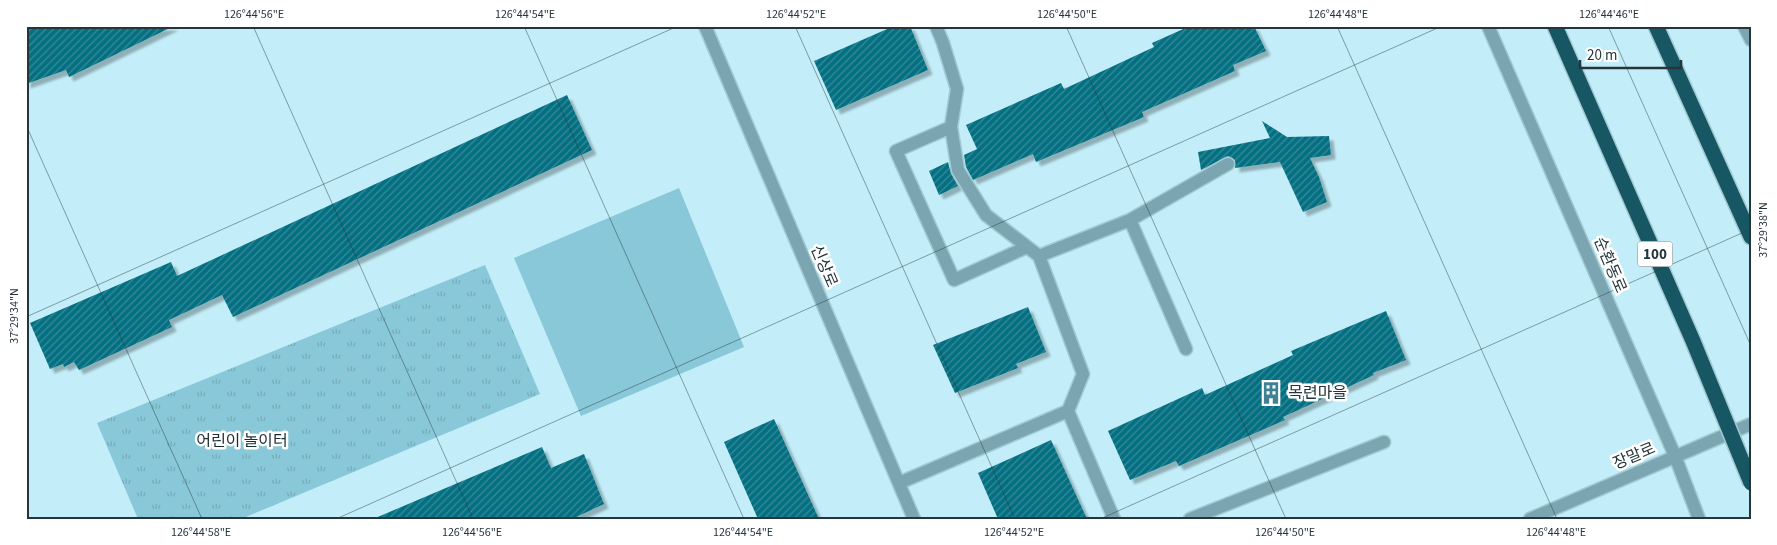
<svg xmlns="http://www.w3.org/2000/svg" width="1777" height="545" viewBox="0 0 1777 545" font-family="'Source Sans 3','Noto Sans KR',sans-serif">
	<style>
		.grass { fill: url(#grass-tufts) }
		.pitch { fill: #88c8d8 }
		.building { fill: url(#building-hatch); filter: url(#shadow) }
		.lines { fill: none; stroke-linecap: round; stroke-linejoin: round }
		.minor-casing { stroke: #a3c9d3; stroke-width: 15 }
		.highway-casing { stroke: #a3c9d3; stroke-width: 18 }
		.minor { stroke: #7ba6b1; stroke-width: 12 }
		.highway { stroke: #175764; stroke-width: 15 }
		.highway-bridge-casing { stroke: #a3c9d3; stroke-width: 18; stroke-linecap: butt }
		.highway-bridge { stroke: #175764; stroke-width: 15 }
		.ticks { fill: none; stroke: #25363b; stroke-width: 1; stroke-opacity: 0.45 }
		.labels { text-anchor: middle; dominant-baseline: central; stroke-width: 5; stroke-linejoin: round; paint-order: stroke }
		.shield { fill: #fff; stroke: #667276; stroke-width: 1 }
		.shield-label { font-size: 15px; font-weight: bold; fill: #25363b }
		.street-label { font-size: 16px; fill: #25363b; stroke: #fff }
		.poi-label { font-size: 16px; fill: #25363b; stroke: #fff; text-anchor: start }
		.park-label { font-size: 16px; fill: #1a2f34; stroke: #fff }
		.neatline { fill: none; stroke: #25363b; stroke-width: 2 }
		.ticks-label { font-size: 12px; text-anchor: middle; fill: #25363b }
	</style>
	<defs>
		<pattern id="grass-tufts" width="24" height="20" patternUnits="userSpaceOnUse" patternTransform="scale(1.25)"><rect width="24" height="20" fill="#88c8d8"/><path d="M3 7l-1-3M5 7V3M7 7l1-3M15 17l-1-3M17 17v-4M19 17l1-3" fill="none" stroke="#75acba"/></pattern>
		<pattern id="building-hatch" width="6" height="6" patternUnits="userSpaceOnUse" patternTransform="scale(1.25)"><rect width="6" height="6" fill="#057082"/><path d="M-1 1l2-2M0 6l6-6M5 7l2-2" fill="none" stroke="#3c8996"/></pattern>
		<filter id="shadow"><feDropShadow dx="4.5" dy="4.5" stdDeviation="1" flood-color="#0004"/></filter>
	</defs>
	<rect width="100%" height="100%" fill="#c3eef9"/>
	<path class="grass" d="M485,265L540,394L241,519H138L97,423Z"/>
	<path class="pitch" d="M679,188L744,347L581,416L514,258Z"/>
	<path class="building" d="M26,26H174L69,77L66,70L26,84Z
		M894,26H910L928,70L836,110L814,61Z
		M1190,26H1254L1266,51L1233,65L1235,71L1142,112L1144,117L1036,162L1033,154L973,180L966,167L964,155L977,149L966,125L1061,83L1064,89L1154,47L1152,43Z
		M567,95L592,150L233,317L222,295L169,320L172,327L79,370L74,362L64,367L63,364L50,369L30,323L171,262L177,276Z
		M1262,121L1287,137L1329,136L1331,155L1310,158L1319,177L1327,202L1303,212L1280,162L1235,168V160L1228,156L1201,170L1198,152L1270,138Z
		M948,162L951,174L958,186L939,195L929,171Z
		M1028,307L1046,352L1016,364L1018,368L955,393L933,345Z
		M1386,311L1406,360L1373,373L1374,375L1283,417L1285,420L1179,466L1176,461L1130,480L1108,431L1202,388L1205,395L1293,355L1291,351Z
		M774,419L819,519H758L724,442Z
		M1051,440L1087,519H998L978,473Z
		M542,447L551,468L584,454L604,504L572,519H373Z"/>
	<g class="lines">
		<defs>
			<path id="minor" d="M705,26L914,519
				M936,26L943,43L957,89L951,127L958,170L986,215L1039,256L1083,374L1068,411
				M1488,26L1675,456L1699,519
				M1744,26L1751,40
				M951,127L896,151L954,280L1027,247
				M1130,220L1186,349
				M1039,256L1130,220L1228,164
				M899,483L1068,411L1114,519
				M1190,519L1384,442
				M1530,519L1751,424"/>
			<path id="highway" d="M1656,26L1751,237"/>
		</defs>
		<use href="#minor" class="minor-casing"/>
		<use href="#highway" class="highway-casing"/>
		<use href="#minor" class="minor"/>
		<use href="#highway" class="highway"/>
		<defs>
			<path id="highway-bridge" d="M1555,26L1693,341L1751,483"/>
		</defs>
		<use href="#highway-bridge" class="highway-bridge-casing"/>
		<use href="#highway-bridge" class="highway-bridge"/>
	</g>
	<path class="ticks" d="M253,26L473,519M524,26L744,519M795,26L1015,519M1066,26L1286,519M1337,26L1557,519M1608,26L1751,346M26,125L202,519M26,317L678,26M336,519L1442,26M1100,519L1751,229"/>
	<defs>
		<symbol id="building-bare" viewBox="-9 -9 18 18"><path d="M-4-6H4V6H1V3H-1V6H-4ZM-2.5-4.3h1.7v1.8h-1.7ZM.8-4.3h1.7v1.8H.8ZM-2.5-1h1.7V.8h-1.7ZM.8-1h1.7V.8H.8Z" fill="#3f8392" stroke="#fff" stroke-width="2.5" paint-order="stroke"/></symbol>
	</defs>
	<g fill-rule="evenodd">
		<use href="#building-bare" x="1255" y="377" width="32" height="32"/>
	</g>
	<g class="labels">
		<rect class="shield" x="1637.5" y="241.5" width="35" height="25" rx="4"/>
		<g class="shield-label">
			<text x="1655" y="254">100</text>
		</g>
		<g class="street-label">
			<text transform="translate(1610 265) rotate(67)">순환동로</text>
			<text transform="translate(824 266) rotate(67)">신상로</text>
			<text transform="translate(1634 456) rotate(-23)">장말로</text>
		</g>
		<g class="poi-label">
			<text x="1288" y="393">목련마을</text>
		</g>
		<g class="park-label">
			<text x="242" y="441">어린이 놀이터</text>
		</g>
	</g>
	<rect width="1777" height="545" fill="none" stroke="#ffffff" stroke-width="55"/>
	<path d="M1580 60v8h101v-8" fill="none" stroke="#25363b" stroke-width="2.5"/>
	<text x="1587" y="60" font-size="15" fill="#25363b" stroke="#ffffff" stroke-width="4" paint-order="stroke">20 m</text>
	<rect x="28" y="28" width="1722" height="490" class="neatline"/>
	<g class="ticks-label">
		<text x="254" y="18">126°44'56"E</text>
		<text x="525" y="18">126°44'54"E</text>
		<text x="796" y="18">126°44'52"E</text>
		<text x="1067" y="18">126°44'50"E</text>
		<text x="1338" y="18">126°44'48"E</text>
		<text x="1609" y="18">126°44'46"E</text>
		<text transform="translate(1763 230) rotate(-90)" y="4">37°29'38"N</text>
		<text transform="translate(14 316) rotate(-90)" y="4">37°29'34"N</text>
		<text x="201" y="536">126°44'58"E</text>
		<text x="472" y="536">126°44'56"E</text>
		<text x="743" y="536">126°44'54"E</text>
		<text x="1014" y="536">126°44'52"E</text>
		<text x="1285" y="536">126°44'50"E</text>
		<text x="1556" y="536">126°44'48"E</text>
	</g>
</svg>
